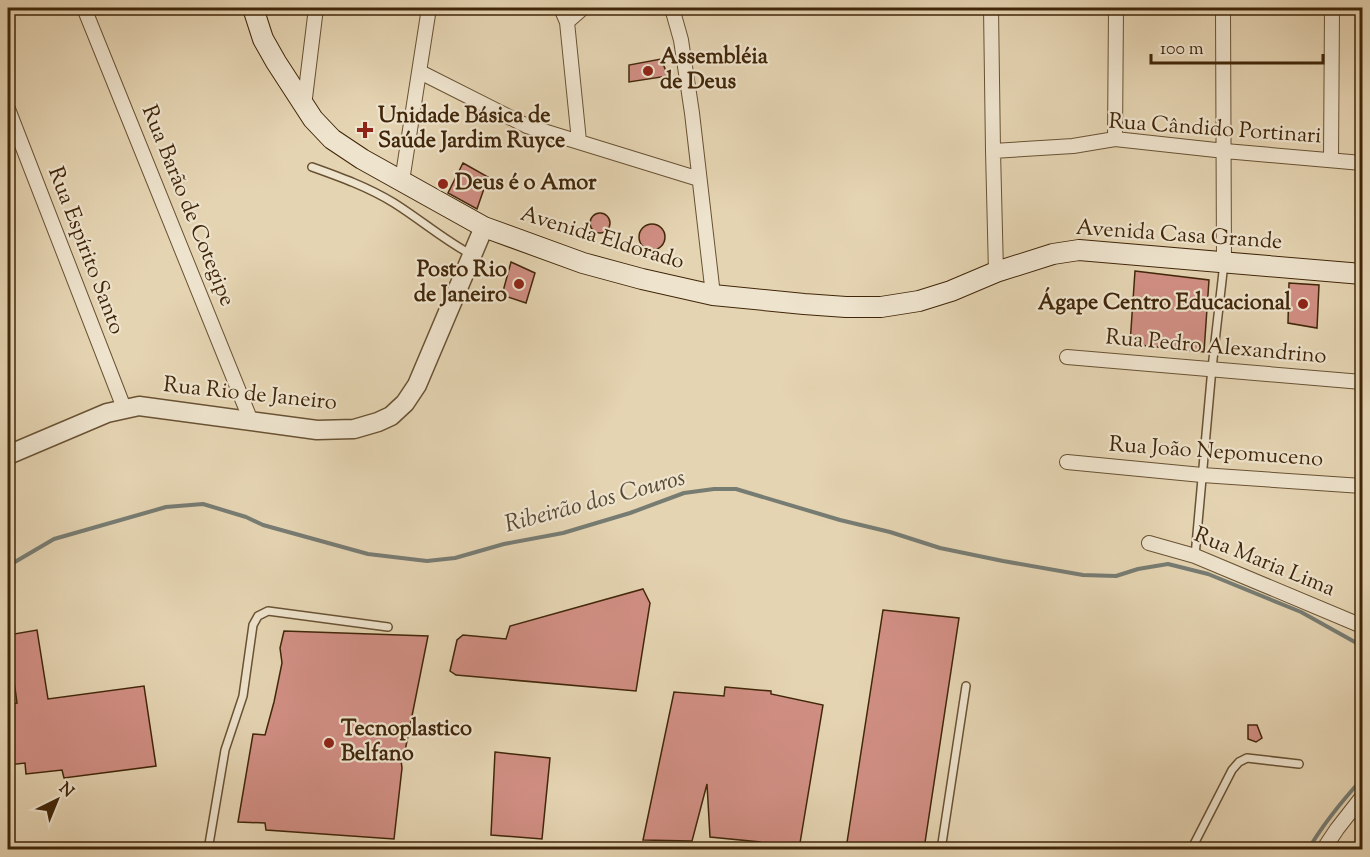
<svg xmlns="http://www.w3.org/2000/svg" width="1370" height="857" viewBox="0 0 1370 857" font-family="'Sorts Mill Goudy',serif">
	<style>
		.lines { fill: none; stroke-linecap: round; stroke-linejoin: round }
		.stream { stroke: #777c73; stroke-width: 4 }
		.building { fill: #d18f84; stroke: #402609; stroke-width: 1.5 }
		.service-casing { stroke: #695233; stroke-width: 10 }
		.minor-casing { stroke: #695233; stroke-width: 16 }
		.tertiary-casing { stroke: #695233; stroke-width: 21 }
		.secondary-casing { stroke: #402609; stroke-width: 22 }
		.service { stroke: #eee3cd; stroke-width: 7 }
		.minor { stroke: #eee3cd; stroke-width: 14 }
		.tertiary { stroke: #eee3cd; stroke-width: 18 }
		.secondary { stroke: #eee3cd; stroke-width: 20 }
		.poi-dot { fill: #8f2418; stroke: #eee3cd; stroke-width: 2 }
		.labels { text-anchor: middle; dominant-baseline: central; stroke-width: 4.5; stroke-linejoin: round; paint-order: stroke }
		.poi-label { font-size: 22px; font-weight: bold; fill: #402609; stroke: #eee3cd; text-anchor: start }
		.street-label { font-size: 22px; fill: #402609; stroke: #eee3cd }
		.water-label { font-size: 24px; font-style: italic; fill: #574a35; stroke: #eee3cd }
	</style>
	<rect width="100%" height="100%" fill="#e5d4b2"/>
	<filter id="stains"><feTurbulence type="fractalNoise" baseFrequency=".00333" numOctaves="4"/><feColorMatrix values="0 0 0 0 .2 0 0 0 0 .09 0 0 0 0 .02 0 0 0 .5 -.17"/></filter>
	<radialGradient id="worn" r=".72"><stop offset=".6" stop-color="#630" stop-opacity="0"/><stop offset="1" stop-color="#630" stop-opacity=".3"/></radialGradient>
	<g class="lines">
		<path class="stream" d="M8,566L54,539L166,507L203,504L246,517L263,525L368,554L427,561L455,558L504,544L563,533L630,513L684,493L714,489H736L840,520L890,532L940,548L1003,561L1083,575L1116,576L1138,569L1168,564L1208,574L1301,612L1362,646
			M1308,850C1323,824 1342,801 1362,779"/>
	</g>
	<path class="building" d="M661,59L668,76L629,82V65Z
		M463,163L488,177L477,209L448,193Z
		M590 223a10 10 0 1 1 20 0a10 10 0 1 1-20 0Z
		M639 237a13 13 0 1 1 26 0a13 13 0 1 1-26 0Z
		M511,262L535,273L526,303L502,295Z
		M1135,271L1209,280L1204,352L1130,344Z
		M1289,283L1319,285L1317,328L1288,323Z
		M643,589L650,603L636,691L456,675L450,671L457,640L463,635L506,639L510,626Z
		M883,610L959,618L924,849H846Z
		M37,630L48,699L144,686L156,766L64,778L62,770L26,774L25,763L8,765V704L17,703L8,635Z
		M284,631L428,636L405,751L400,752L402,768L394,839L266,830L265,823L238,822L253,734L265,735L274,702L282,663L280,648Z
		M725,687L771,691V694L823,705L799,849L759,845L760,842L710,837L707,784L692,841L643,840L674,692L724,696Z
		M1248,725H1257L1262,738L1256,742L1248,739Z
		M495,752L550,758L542,839L491,835Z"/>
	<g class="lines">
		<defs>
			<path id="service" d="M312,167C340,177 368,187 394,203C421,220 444,240 472,255
				M1195,556L1212,368L1224,263
				M208,850L225,750L243,696L253,625L258,616L268,611L388,627
				M941,850L966,686
				M1191,850L1232,770L1239,762L1247,758L1299,764"/>
			<path id="minor" d="M84,8L251,421
				M561,8L567,22L579,141
				M672,8L681,40L692,113L713,295
				M991,8L993,151L996,272
				M1223,8L1224,262
				M567,22L583,8
				M420,72L527,126L699,179
				M304,106L316,8
				M8,109L124,408
				M1115,139L1116,8
				M993,151L1073,146L1115,139L1225,151L1362,163
				M1331,160L1332,8
				M402,181L429,8
				M1067,357L1362,382
				M1067,462L1202,475L1362,486
				M1149,543L1195,556L1362,626
				M1323,850L1337,829L1362,797"/>
			<path id="tertiary" d="M8,455L107,413L139,406L317,430L354,429L378,422L391,416L405,403L417,385L484,227"/>
			<path id="secondary" d="M253,8L263,39L276,62L313,119L332,139L362,159L484,227L583,263L642,279L713,295L804,304L846,307H881L919,301L951,291L996,272L1053,254L1079,250L1362,274"/>
		</defs>
		<use href="#service" class="service-casing"/>
		<use href="#minor" class="minor-casing"/>
		<use href="#tertiary" class="tertiary-casing"/>
		<use href="#secondary" class="secondary-casing"/>
		<use href="#service" class="service"/>
		<use href="#minor" class="minor"/>
		<use href="#tertiary" class="tertiary"/>
		<use href="#secondary" class="secondary"/>
	</g>
	<g class="poi-dot">
		<circle cx="648" cy="71" r="6"/>
		<path d="M362 121h6v6h6v6h-6v6h-6v-6h-6v-6h6z"/>
		<circle cx="443" cy="184" r="6"/>
		<circle cx="519" cy="284" r="6"/>
		<circle cx="1303" cy="304" r="6"/>
		<circle cx="329" cy="743" r="6"/>
	</g>
	<g class="labels">
		<g class="poi-label">
			<text x="660" y="58">Assembléia<tspan x="660" dy="25">de Deus</tspan></text>
			<text x="378" y="117">Unidade Básica de<tspan x="378" dy="25">Saúde Jardim Ruyce</tspan></text>
			<text x="455" y="184">Deus é o Amor</text>
			<text x="507" y="271" text-anchor="end">Posto Rio<tspan x="507" dy="25">de Janeiro</tspan></text>
			<text x="1291" y="304" text-anchor="end">Ágape Centro Educacional</text>
			<text x="341" y="730">Tecnoplastico<tspan x="341" dy="25">Belfano</tspan></text>
		</g>
		<g class="street-label">
			<text transform="translate(1215 130) rotate(4)">Rua Cândido Portinari</text>
			<text transform="translate(187 206) rotate(68)">Rua Barão de Cotegipe</text>
			<text transform="translate(1179 236) rotate(4)">Avenida Casa Grande</text>
			<text transform="translate(602 239) rotate(17)">Avenida Eldorado</text>
			<text transform="translate(85 251) rotate(69)">Rua Espírito Santo</text>
			<text transform="translate(1216 348) rotate(5)">Rua Pedro Alexandrino</text>
			<text transform="translate(250 395) rotate(6)">Rua Rio de Janeiro</text>
			<text transform="translate(1216 453) rotate(4)">Rua João Nepomuceno</text>
			<text transform="translate(1264 563) rotate(22)">Rua Maria Lima</text>
		</g>
		<g class="water-label">
			<text transform="translate(595 502) rotate(-15)">Ribeirão dos Couros</text>
		</g>
	</g>
	<rect width="1370" height="857" fill="none" stroke="#e5d4b2" stroke-width="30"/>
	<rect x="9" y="9" width="1352" height="839" fill="none" stroke="#402609" stroke-width="3"/>
	<rect x="15" y="15" width="1340" height="827" fill="none" stroke="#402609" stroke-width="1.5"/>
	<g transform="translate(57 800) rotate(43)" stroke="#eee3cd" stroke-width="4.5" paint-order="stroke">
	<path d="M0-4.5L10 22L0 15L-10 22Z" fill="#402609"/>
	<text y="-9" font-size="16" font-weight="bold" text-anchor="middle" fill="#402609">N</text>
	</g>
	<path d="M1151 54v9h172v-9" fill="none" stroke="#402609" stroke-width="3"/>
	<text x="1160" y="54" font-size="18" fill="#402609" stroke="#eee3cd" stroke-width="4.5" paint-order="stroke">100 m</text>
	<rect width="100%" height="100%" filter="url(#stains)"/>
	<rect width="100%" height="100%" fill="url(#worn)"/>
</svg>
